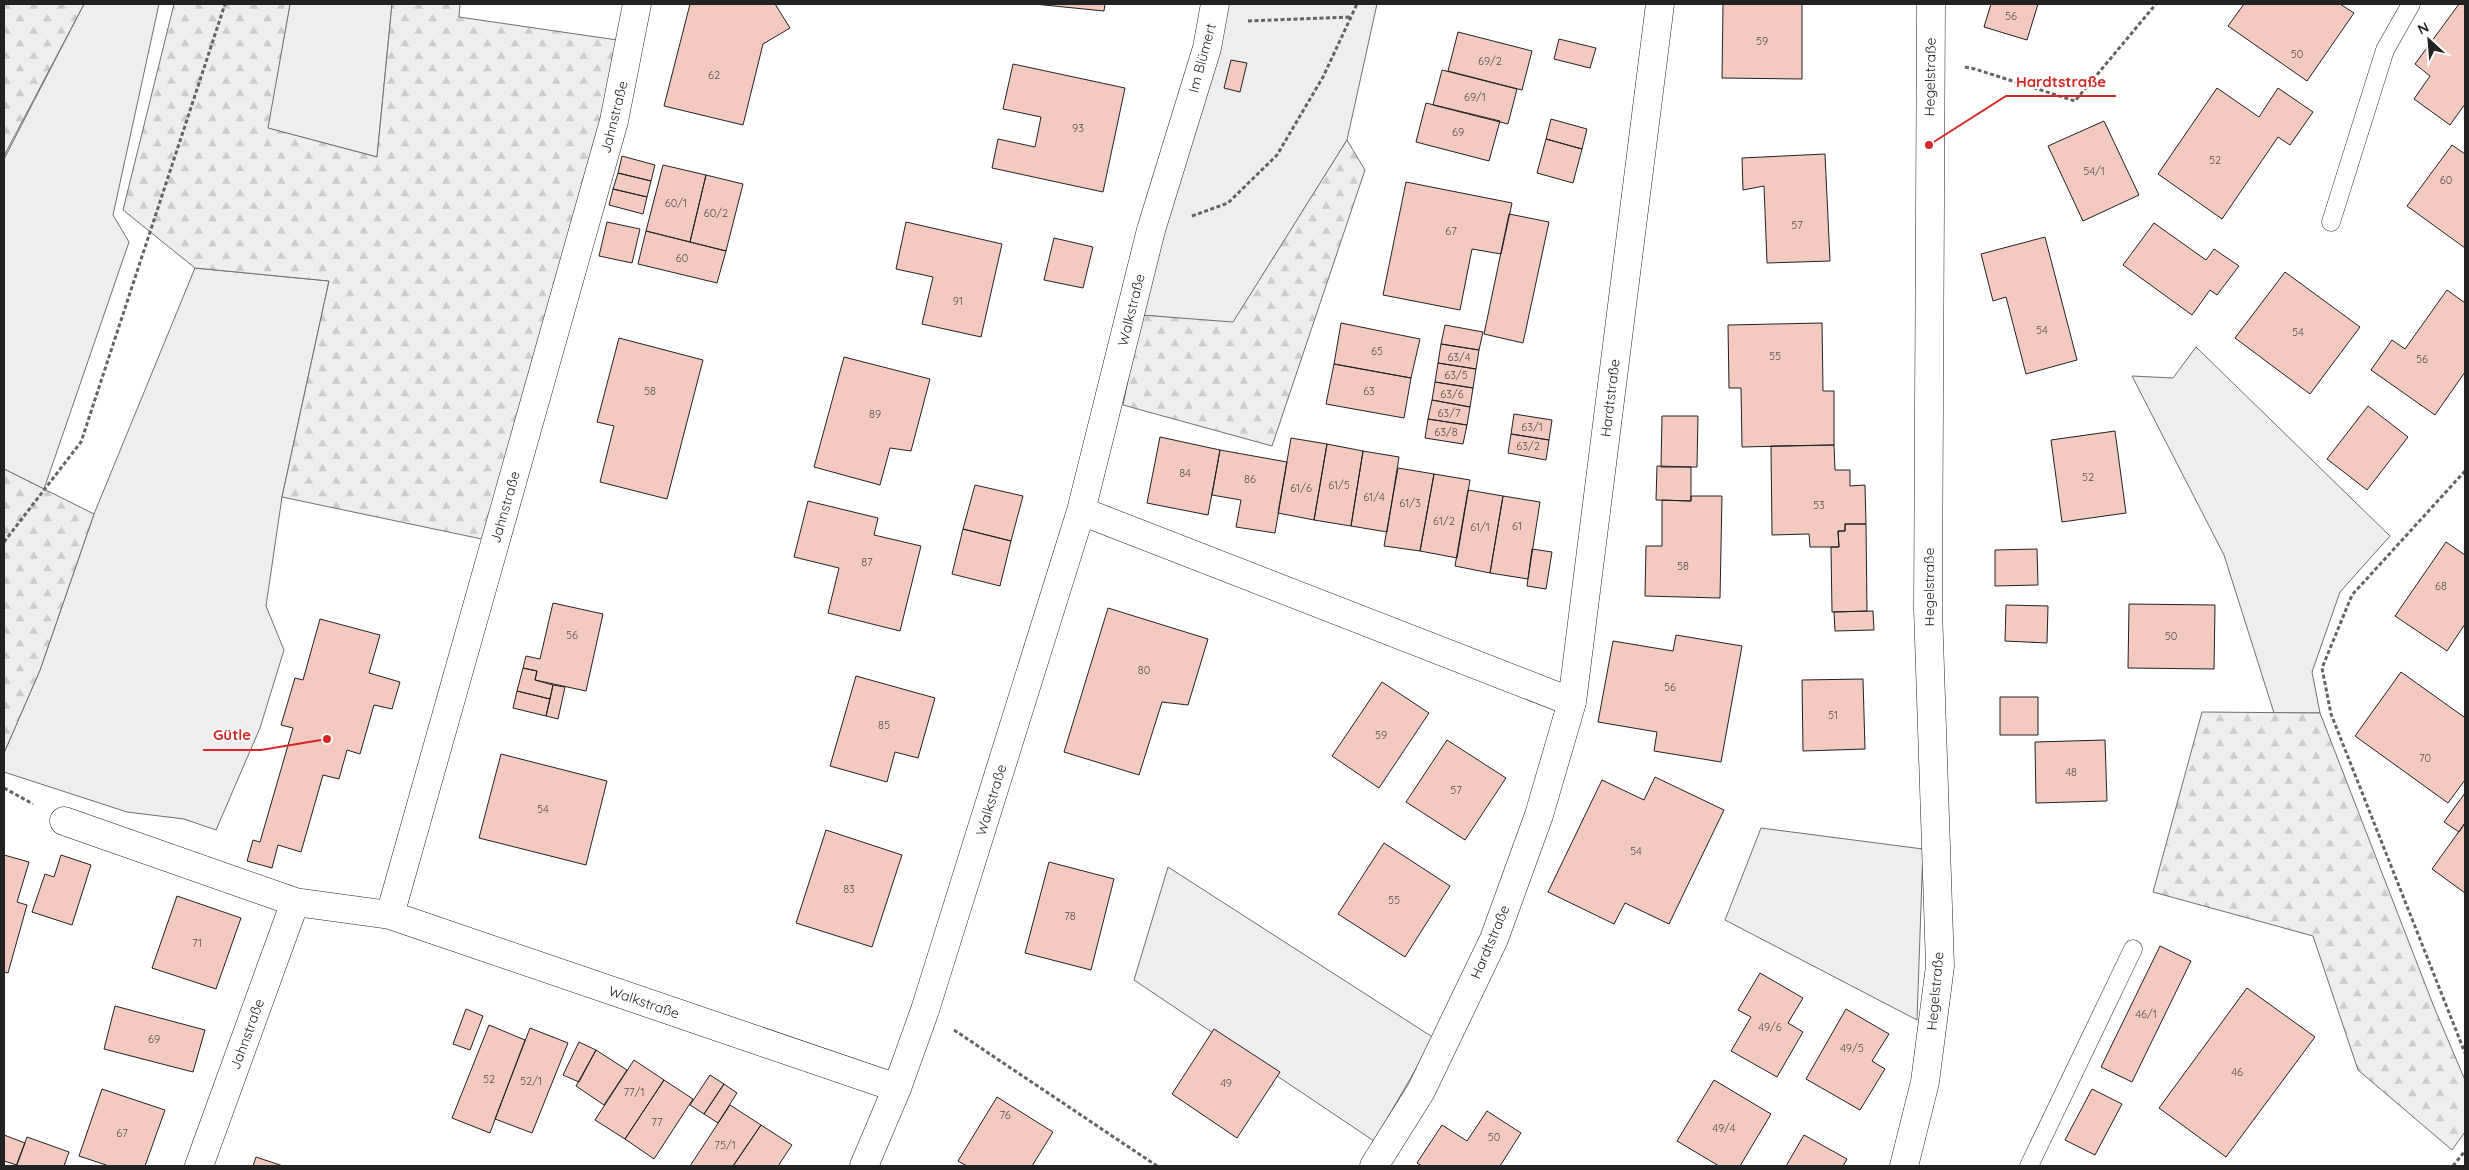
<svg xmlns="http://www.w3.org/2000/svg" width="2469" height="1170" viewBox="0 0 2469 1170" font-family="Quicksand,sans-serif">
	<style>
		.green { fill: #eee; stroke: #6f6f6f }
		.forest { fill: url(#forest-firs); stroke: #6f6f6f }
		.building { fill: #f3c9c0; stroke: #222 }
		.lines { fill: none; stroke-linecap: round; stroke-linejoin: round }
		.lane-casing { stroke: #222; stroke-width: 19 }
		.street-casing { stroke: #222; stroke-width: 29 }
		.secondary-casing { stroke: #222; stroke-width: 29 }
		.path { stroke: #646464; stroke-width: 3; stroke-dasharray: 4 2.5; stroke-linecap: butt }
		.lane { stroke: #fff; stroke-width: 18 }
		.street { stroke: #fff; stroke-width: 28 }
		.secondary { stroke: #fff; stroke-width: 28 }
		.labels { text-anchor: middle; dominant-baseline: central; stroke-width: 4; stroke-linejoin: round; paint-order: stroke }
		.number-label { font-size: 11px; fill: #564c4a }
		.street-label { font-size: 14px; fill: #222; stroke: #fff }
		.leader { fill: none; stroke: #d62828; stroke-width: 2 }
		.callout-dot { fill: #d62828; stroke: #fff; stroke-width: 2 }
		.callout-label { font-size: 15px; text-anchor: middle; font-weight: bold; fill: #d62828; stroke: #fff; stroke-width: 4; stroke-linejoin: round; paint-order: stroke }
	</style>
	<defs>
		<pattern id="forest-firs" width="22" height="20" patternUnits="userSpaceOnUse" patternTransform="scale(1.25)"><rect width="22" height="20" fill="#eee"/><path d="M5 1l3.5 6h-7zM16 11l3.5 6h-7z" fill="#ccc"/></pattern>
	</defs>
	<rect width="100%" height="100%" fill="#fff"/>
	<path class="green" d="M84,4H159L113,215L129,242L44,489L4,469V159Z
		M290,4H392L377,157L267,128Z
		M1217,4H1377L1347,140L1233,323L1141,315Z
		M195,268L329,281L282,497L266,606L284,650L260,728L216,830L184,819L127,812L4,772V753L40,670L94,514Z
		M2196,347L2390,536L2340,592L2312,672L2320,713H2274L2224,555L2132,376L2173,378Z
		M1761,828L1923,849L1917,1020L1725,920Z
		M1168,867L1434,1038L1374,1141L1134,980Z"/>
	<path class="forest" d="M4,4H84L4,156Z
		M174,4H290L268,128L377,157L392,4H460L459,17L631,42L496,542L282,497L329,281L195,268L123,210Z
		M1347,140L1365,170L1272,446L1123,405L1141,315L1233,322Z
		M4,469L94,514L40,670L4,753Z
		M2202,712L2320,713L2434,1007L2465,1080V1132L2452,1150L2358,1070L2313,936L2153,892Z"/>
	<path class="building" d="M690,4H775L790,28L763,44L743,125L664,106Z
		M1034,4H1105L1104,11Z
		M1723,4H1802V79L1722,78Z
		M1991,4H2038L2027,40L1984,27Z
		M2244,4H2340L2354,13L2307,81L2228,26Z
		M2459,4H2465V104L2450,125L2414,99L2430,76L2415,64Z
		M1458,32L1532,51L1522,90L1448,71Z
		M1559,39L1596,48L1590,68L1554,59Z
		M1231,60L1247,63L1240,92L1224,88Z
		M1013,64L1125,88L1103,192L992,168L998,139L1035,147L1041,117L1003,109Z
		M1442,70L1517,89L1508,124L1433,105Z
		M2217,88L2259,117L2278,88L2313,112L2290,145L2278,137L2222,219L2158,174Z
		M1426,103L1500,121L1489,161L1416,142Z
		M1551,119L1587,129L1582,149L1546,139Z
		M2104,121L2139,195L2083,221L2048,146Z
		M1546,139L1582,149L1573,183L1537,173Z
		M2452,145L2465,154V248L2407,206Z
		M1825,154L1830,261L1767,263L1764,186L1743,190L1742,158Z
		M622,156L655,165L651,181L618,173Z
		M663,165L706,175L690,242L646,231Z
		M618,173L651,181L647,197L613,189Z
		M706,175L743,184L726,251L690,242Z
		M1406,182L1512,203L1501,254L1472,249L1460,310L1383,295Z
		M613,189L647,197L643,214L609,205Z
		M1509,214L1549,222L1523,343L1484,334Z
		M607,222L640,229L632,263L599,256Z
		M906,222L1002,244L981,337L922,324L933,277L896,269Z
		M2154,223L2206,260L2214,249L2239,266L2217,295L2210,290L2192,315L2123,265Z
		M646,231L726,251L717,283L638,264Z
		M2045,237L2077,360L2026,374L2006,297L1993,301L1981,254Z
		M1054,238L1093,247L1083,288L1044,280Z
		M2285,272L2360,327L2310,394L2235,338Z
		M2447,290L2465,303V372L2435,415L2371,370L2392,340L2405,349Z
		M1341,323L1420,339L1411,378L1334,364Z
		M1822,323L1823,391H1834V445L1742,447L1741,388H1729L1728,325Z
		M1445,325L1483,332L1479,350L1441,344Z
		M619,338L703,360L667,499L600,482L614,426L597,422Z
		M1441,344L1479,350L1476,369L1438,363Z
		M844,357L930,379L911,451L890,448L880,485L814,467Z
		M1438,363L1476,369L1473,388L1435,382Z
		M1334,364L1411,378L1404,418L1326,404Z
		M1435,382L1473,388L1470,407L1432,400Z
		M1432,400L1470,407L1467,425L1428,419Z
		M2368,406L2408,437L2367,490L2327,459Z
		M1514,414L1552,420L1549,440L1511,434Z
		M1662,416H1698L1697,467H1661Z
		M1428,419L1467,425L1463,444L1425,438Z
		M2115,431L2126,513L2062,522L2051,440Z
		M1511,434L1549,440L1546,460L1508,453Z
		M1160,437L1220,450L1208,515L1147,503Z
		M1291,438L1327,444L1314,520L1278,513Z
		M1327,444L1363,451L1351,526L1314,520Z
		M1834,445L1835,470H1850V486L1865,485L1866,524H1845V531H1838L1839,547H1810L1809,534L1772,535L1771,446Z
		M1220,450L1287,462L1275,533L1236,527L1241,500L1212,495Z
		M1363,451L1399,457L1387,532L1351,526Z
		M1657,466L1691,467V501L1656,500Z
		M1398,468L1434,474L1420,551L1384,546Z
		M1434,474L1470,480L1457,558L1420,551Z
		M975,485L1023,496L1011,541L963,529Z
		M1468,490L1503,496L1490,573L1455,566Z
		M1503,496L1540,502L1528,579L1490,573Z
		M1691,496H1722L1720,598L1645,596L1646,546H1662V500L1691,501Z
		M808,501L878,518L874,535L921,546L900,631L828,613L839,568L794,557Z
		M1845,524H1866L1867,611L1832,612L1831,547H1839L1838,531H1845Z
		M963,529L1011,541L1000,586L952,574Z
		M2446,542L2465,555V624L2447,651L2395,616Z
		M1532,549L1552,552L1546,589L1527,586Z
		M2037,549L2038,585L1995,586V550Z
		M553,603L603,614L586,691L535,680L537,671L523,668L526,656L540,659Z
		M2129,604L2215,605L2214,669L2128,668Z
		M2006,605L2048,606L2047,643L2005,641Z
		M1108,608L1208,639L1188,705L1162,702L1139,775L1064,752Z
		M1873,611L1874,630L1835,631L1834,612Z
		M320,619L380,635L369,673L400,682L392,709L374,705L360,754L347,750L339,779L323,775L301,852L278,845L272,868L247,861L253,840L260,842L293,728L281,725L295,678L303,680Z
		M1676,635L1742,646L1721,762L1654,751L1657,732L1598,722L1613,641L1673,651Z
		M523,668L537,671L535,680L553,685L550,699L517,691Z
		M2401,672L2464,717L2465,715V780L2448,803L2355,736Z
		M856,676L935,698L918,758L895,752L887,782L830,766Z
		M1863,679L1865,749L1803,751L1802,680Z
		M1382,682L1429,713L1379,788L1332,756Z
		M553,685L565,687L558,719L546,716Z
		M517,691L550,699L546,716L513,708Z
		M2000,697H2038V735H2000Z
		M1447,740L1506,778L1465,840L1406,802Z
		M2105,740L2107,801L2036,803L2035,742Z
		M501,754L607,781L586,865L479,838Z
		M1655,777L1724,810L1669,924L1625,903L1614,924L1548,892L1602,780L1644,800Z
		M2465,793V823L2459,832L2444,822Z
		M2465,823V893L2432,869Z
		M826,830L902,855L872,947L796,923Z
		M1384,843L1450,886L1405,957L1338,914Z
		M4,855L29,862L17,902L27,905L8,973L4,972Z
		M61,855L91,865L72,925L32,912L45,874L54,877Z
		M1049,862L1114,879L1091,970L1025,953Z
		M177,896L241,918L216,989L152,968Z
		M2160,946L2191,961L2132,1082L2101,1067Z
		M1760,973L1803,998L1788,1023L1803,1032L1777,1077L1731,1051L1751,1017L1738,1010Z
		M2247,988L2315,1037L2226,1157L2159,1108Z
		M115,1006L205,1030L193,1072L104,1049Z
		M466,1009L483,1016L470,1050L453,1044Z
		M1846,1009L1889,1034L1872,1061L1885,1069L1860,1110L1806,1079Z
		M489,1025L525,1040L490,1133L452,1118Z
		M530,1028L568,1043L532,1133L495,1119Z
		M1214,1029L1280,1072L1237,1138L1172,1094Z
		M579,1042L596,1050L579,1082L563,1075Z
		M596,1050L627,1070L604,1105L576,1086Z
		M634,1060L664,1080L625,1139L595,1120Z
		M710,1075L724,1084L704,1114L690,1105Z
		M664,1080L693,1099L654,1159L625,1139Z
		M1714,1080L1771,1114L1740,1166H1719L1677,1141Z
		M724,1084L737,1093L718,1123L704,1114Z
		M102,1089L165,1110L145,1166H109L79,1156Z
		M2092,1089L2122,1104L2095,1155L2065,1140Z
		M997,1097L1053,1132L1032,1166H967L958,1161Z
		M730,1105L761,1125L733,1166H690Z
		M1487,1111L1521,1133L1500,1166H1422L1417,1163L1442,1125L1467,1141Z
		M761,1125L792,1145L778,1166H733Z
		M4,1135L25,1143L17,1165L4,1161Z
		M1804,1135L1847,1159L1843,1166H1786Z
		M27,1137L69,1152L64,1166H16Z
		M256,1157L283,1166H253Z"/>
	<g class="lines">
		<defs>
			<path id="lane" d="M2331,222L2385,50L2411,4
				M2029,1166L2133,949"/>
			<path id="street" d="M1081,511L1572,702
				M64,821L295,902
				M390,915L614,121L637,4
				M199,1166L295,902L390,915L897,1088
				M864,1166L897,1088L925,1010L1081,511L1151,230L1207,48L1215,4
				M1374,1166L1421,1091L1494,939L1539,815L1572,702L1660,4"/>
			<path id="secondary" d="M1904,1166L1925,1082L1940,966L1928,609L1931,4"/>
		</defs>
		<use href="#lane" class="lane-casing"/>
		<use href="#street" class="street-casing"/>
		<use href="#secondary" class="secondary-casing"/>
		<path class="path" d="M1248,21L1351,17
			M1965,67L1975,69L2075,101L2156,4
			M1192,216L1228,203L1277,155L1323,77L1357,4
			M2465,471L2352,595L2322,668L2331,714L2465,1053
			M4,542L81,442L225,4
			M4,788L33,804
			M954,1030L1157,1166
			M2453,1166L2465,1151"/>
		<use href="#lane" class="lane"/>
		<use href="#street" class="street"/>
		<use href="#secondary" class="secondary"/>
	</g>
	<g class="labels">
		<g class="number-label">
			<text x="2011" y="16">56</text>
			<text x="1762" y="41">59</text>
			<text x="2297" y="54">50</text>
			<text x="1490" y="61">69/2</text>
			<text x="714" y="75">62</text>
			<text x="1475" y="97">69/1</text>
			<text x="1078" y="128">93</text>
			<text x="1458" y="132">69</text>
			<text x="2215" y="160">52</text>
			<text x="2094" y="171">54/1</text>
			<text x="2446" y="180">60</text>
			<text x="676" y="203">60/1</text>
			<text x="716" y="213">60/2</text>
			<text x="1797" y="225">57</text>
			<text x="1451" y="231">67</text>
			<text x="682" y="258">60</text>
			<text x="958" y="301">91</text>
			<text x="2042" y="330">54</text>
			<text x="2298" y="332">54</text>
			<text x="1377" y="351">65</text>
			<text x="1775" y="356">55</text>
			<text x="1459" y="357">63/4</text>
			<text x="2422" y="359">56</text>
			<text x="1456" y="375">63/5</text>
			<text x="650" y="391">58</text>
			<text x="1369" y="391">63</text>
			<text x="1452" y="394">63/6</text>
			<text x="1449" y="413">63/7</text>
			<text x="875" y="414">89</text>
			<text x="1532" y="427">63/1</text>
			<text x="1446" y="432">63/8</text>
			<text x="1528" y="446">63/2</text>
			<text x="1185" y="473">84</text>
			<text x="2088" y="477">52</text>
			<text x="1250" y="479">86</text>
			<text x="1339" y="485">61/5</text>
			<text x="1301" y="488">61/6</text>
			<text x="1374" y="497">61/4</text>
			<text x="1410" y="503">61/3</text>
			<text x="1819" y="505">53</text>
			<text x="1444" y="521">61/2</text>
			<text x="1517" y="526">61</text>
			<text x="1480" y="527">61/1</text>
			<text x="867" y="562">87</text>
			<text x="1683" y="566">58</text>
			<text x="2441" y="586">68</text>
			<text x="572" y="635">56</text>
			<text x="2171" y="636">50</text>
			<text x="1144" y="670">80</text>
			<text x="1670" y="687">56</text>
			<text x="1833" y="715">51</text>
			<text x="884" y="725">85</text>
			<text x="1381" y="735">59</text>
			<text x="2425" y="758">70</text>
			<text x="2071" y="772">48</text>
			<text x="1456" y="790">57</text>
			<text x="543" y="809">54</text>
			<text x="1636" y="851">54</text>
			<text x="849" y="889">83</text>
			<text x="1394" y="900">55</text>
			<text x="1070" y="916">78</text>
			<text x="197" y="943">71</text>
			<text x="2146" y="1014">46/1</text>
			<text x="1770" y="1027">49/6</text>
			<text x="154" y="1039">69</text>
			<text x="1852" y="1048">49/5</text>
			<text x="2237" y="1072">46</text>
			<text x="489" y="1079">52</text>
			<text x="531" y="1081">52/1</text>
			<text x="1226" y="1083">49</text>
			<text x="634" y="1092">77/1</text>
			<text x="1005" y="1115">76</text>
			<text x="657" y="1122">77</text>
			<text x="1724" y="1128">49/4</text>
			<text x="122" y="1133">67</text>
			<text x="1494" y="1137">50</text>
			<text x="725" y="1145">75/1</text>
		</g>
		<g class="street-label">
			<text transform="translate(1202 58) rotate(-75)">Im Blümert</text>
			<text transform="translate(1930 77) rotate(-89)">Hegelstraße</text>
			<text transform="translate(614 117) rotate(-76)">Jahnstraße</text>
			<text transform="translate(1131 310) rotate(-76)">Walkstraße</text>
			<text transform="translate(1610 398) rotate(-83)">Hardtstraße</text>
			<text transform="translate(505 507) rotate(-74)">Jahnstraße</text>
			<text transform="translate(1929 587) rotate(-90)">Hegelstraße</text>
			<text transform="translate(991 800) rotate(-73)">Walkstraße</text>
			<text transform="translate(1490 942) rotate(-67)">Hardtstraße</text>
			<text transform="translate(1935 991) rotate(-85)">Hegelstraße</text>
			<text transform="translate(644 1002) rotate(19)">Walkstraße</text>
			<text transform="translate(247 1034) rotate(-70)">Jahnstraße</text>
		</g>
	</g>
	<path class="leader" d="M1929 145L2006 96H2116M327 739L261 750H203"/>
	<g class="callout-dot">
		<circle cx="1929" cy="145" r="5"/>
		<circle cx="327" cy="739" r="5"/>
	</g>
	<g class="callout-label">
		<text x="2061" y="87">Hardtstraße</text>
		<text x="232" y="740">Gütle</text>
	</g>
	<rect width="2469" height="1170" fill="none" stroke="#222222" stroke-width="10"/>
	<g transform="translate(2429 40) rotate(334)" stroke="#ffffff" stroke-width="4" paint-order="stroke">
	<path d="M0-4L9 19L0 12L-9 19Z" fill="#222222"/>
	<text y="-8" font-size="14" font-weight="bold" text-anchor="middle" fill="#222222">N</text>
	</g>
</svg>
